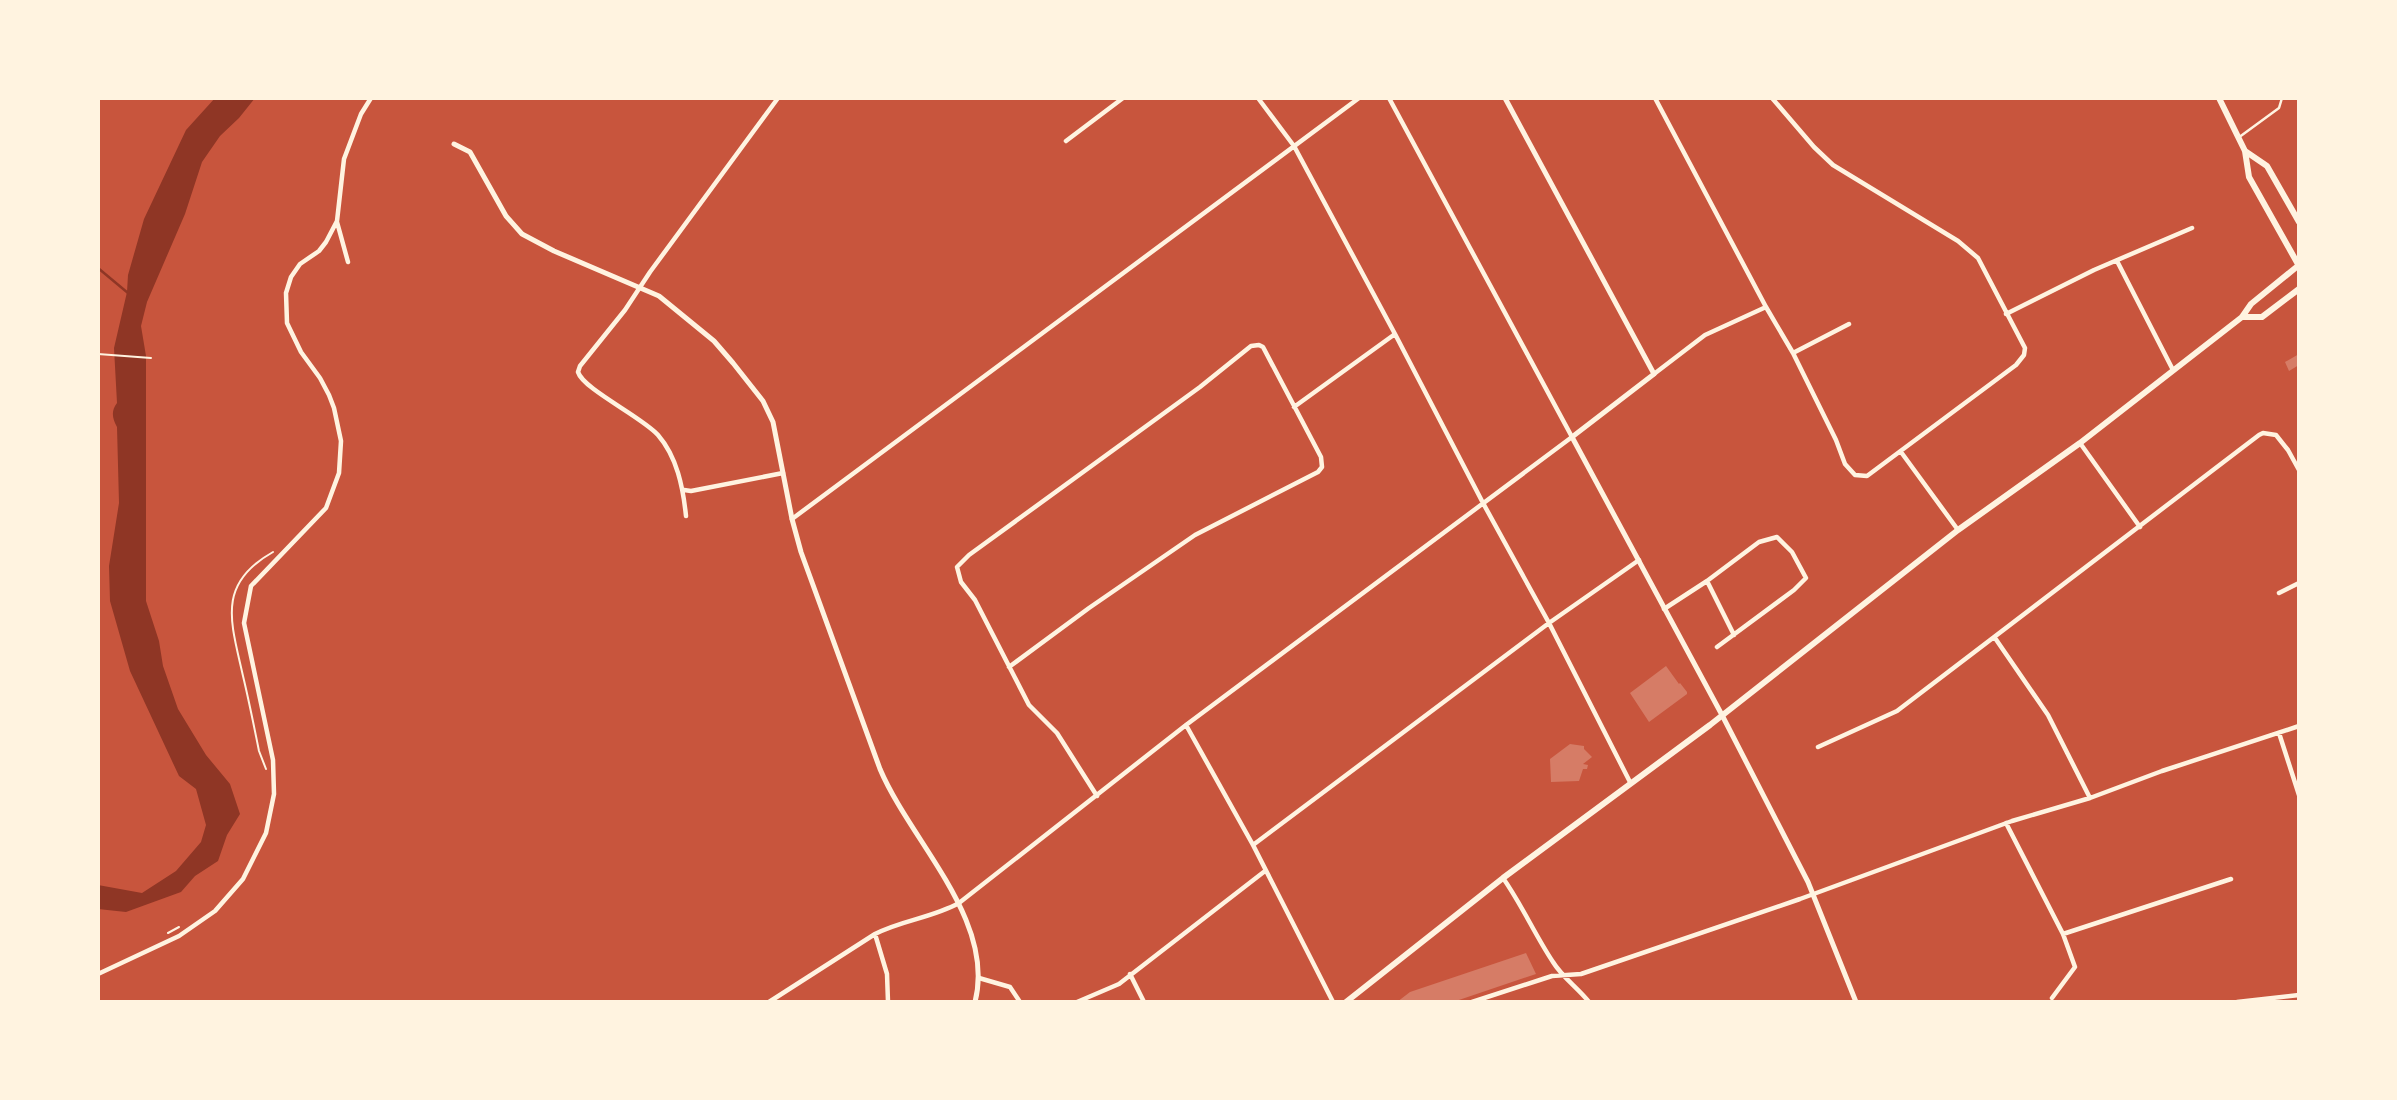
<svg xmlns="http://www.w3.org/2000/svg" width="2397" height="1100" viewBox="0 0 2397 1100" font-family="'PT Sans',sans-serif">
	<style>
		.water { fill: #8f3625 }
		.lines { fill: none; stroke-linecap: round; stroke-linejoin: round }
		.stream { stroke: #8f3625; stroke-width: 2.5 }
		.building { fill: #d67c66 }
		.path { stroke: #fff3e0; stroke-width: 2 }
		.service { stroke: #fff3e0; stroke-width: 2.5 }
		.minor { stroke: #fff3e0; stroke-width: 4.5 }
		.tertiary { stroke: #fff3e0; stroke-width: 5 }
		.secondary { stroke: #fff3e0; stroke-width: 6 }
	</style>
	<rect width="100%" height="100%" fill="#c8553d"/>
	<path class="water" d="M215,98H255L239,118L220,136L202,162L185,214L147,302L141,326L146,356V601L159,641L163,666L178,709L206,755L230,784L240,814L227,835L218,861L195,876L181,892L126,912L98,909V885L142,893L176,871L201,842L206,825L196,789L179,776L130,671L110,601L109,566L119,503L117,427C112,418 111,411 117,403L114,348L127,292L128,275L144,219L186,130Z"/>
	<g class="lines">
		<path class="stream" d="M98,268L128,293"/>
	</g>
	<path class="building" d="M2299,354V365L2289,371L2285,362Z
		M1666,666L1679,684L1680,683L1687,692V694L1649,722L1630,693Z
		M1570,744L1584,746V749L1592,757L1583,764L1588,765L1587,769H1583L1579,781L1551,782L1550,759Z
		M1526,953L1536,974L1453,1002H1397L1410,992Z"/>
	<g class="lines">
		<path class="path" d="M98,354L151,358
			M266,769L259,751C254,726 249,701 243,676C231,622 216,584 273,552
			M168,933L179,927"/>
		<path class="service" d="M2238,138L2279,108L2282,98"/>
		<path class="minor" d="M1258,98L1294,146L1395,334L1483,503L1549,623L1630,782
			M1655,98L1766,307L1793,353L1836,440L1845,464L1855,475L1867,476L2016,365L2024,355L2025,348L1978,258L1958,241L1833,165L1814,147L1772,98
			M1066,141L1123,98
			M337,222L348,262
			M2117,261L2173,370
			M2006,314L2094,270L2192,228
			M1793,353L1849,324
			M1654,374L1705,335L1766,307
			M1294,407L1395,334
			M2080,443L2140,527
			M1901,452L1958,530
			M684,490L691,491L783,473
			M686,516C683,487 677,457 658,435C642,417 583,389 578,372L580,366L625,310L650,272L778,98
			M792,519L1359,98
			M1707,581L1734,635
			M2279,593L2299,583
			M1664,609L1707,581L1759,542L1777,537L1792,552L1806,578L1794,590L1717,647
			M1995,638L2048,715L2090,798
			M1009,667L1089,608L1195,535L1318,472L1322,467L1321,457L1263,347L1259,345L1251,346L1200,387L969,555L957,567L961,582L975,600L1029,705L1057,733L1097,796
			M1186,725L1253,845L1333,1002
			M2279,733L2299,795
			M1818,747L1897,711L2259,435L2263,433L2276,435L2288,450L2299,470
			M2006,823L2063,934L2075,967L2052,998
			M1253,845L1549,623L1639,560
			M1503,878C1522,905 1535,935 1553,962C1562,977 1578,988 1589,1002
			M875,934L887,974L888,1002
			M2063,934L2231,879
			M98,974L179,936L215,911L243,879L266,833L274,794L273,760L244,623L251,586L326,508L339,473L341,441L334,408L329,395L320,378L301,352L287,323L286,293L291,277L300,264L319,251L326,242L337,221L344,159L361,114L371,98
			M1130,974L1144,1002
			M979,978L1010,987L1020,1002
			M769,1002L875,934C902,920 932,918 959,903L1186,725L1572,437L1389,98
			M1077,1002L1119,984L1265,871
			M1472,1002L1552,976L1581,974L1800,899L2012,821L2090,798L2162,771L2299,726
			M2237,1002L2299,995"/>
		<path class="tertiary" d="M1505,98L1654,374L1572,437L1722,715L1808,882L1856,1002
			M454,144L470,152L506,216L522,234L554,251L659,296L714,341L733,363L763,401L773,422L792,519L801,552L880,769C911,842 996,920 975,1002"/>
		<path class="secondary" d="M2219,98L2245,151L2249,177L2299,266
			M2245,151L2267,166L2299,222
			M2242,317H2262L2299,289
			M1346,1002L1503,878L1710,725L1958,530L2080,443L2242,317L2251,304L2299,265"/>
	</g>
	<rect width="2397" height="1100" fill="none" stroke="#fff3e0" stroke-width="200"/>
</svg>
